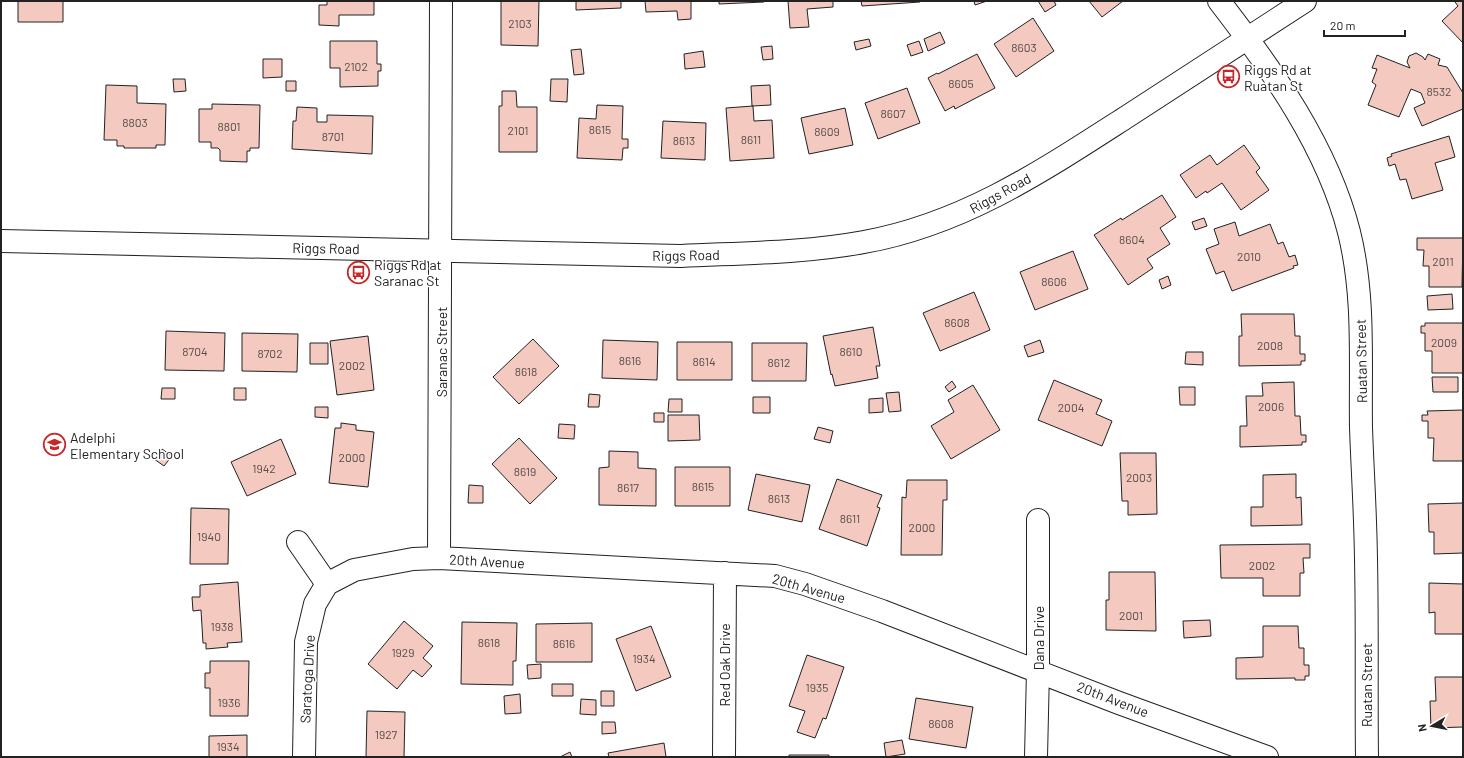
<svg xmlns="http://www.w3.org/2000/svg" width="1464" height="758" viewBox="0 0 1464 758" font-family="Barlow,sans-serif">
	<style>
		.building { fill: #f3c9c0; stroke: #222 }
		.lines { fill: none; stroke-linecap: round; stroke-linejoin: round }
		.minor-casing { stroke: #222; stroke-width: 24 }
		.major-casing { stroke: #222; stroke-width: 24 }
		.minor { stroke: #fff; stroke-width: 22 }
		.major { stroke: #fff; stroke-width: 22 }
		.labels { text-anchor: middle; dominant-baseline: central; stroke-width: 3; stroke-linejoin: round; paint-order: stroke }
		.number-label { font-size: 12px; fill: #564c4a }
		.poi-label { font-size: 14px; fill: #222; stroke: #fff; text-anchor: start }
		.street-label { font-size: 14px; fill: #222; stroke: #fff }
	</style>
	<rect width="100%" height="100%" fill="#fff"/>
	<path class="building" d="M18,1H63V22H18Z
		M327,1H374V15H339V26L319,25V5H327Z
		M501,1H539L538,46L501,45Z
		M576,1H621V8L576,10Z
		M645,1H691V19L678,20L677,11L646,12Z
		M719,1H764V2L719,4Z
		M788,1H833V7L807,9L809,27L790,28Z
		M861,1H920V2L862,6Z
		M974,1H987L975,5Z
		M1038,1H1054L1056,5L1045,12Z
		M1089,1H1123L1102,17Z
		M1456,1H1463V43L1442,21L1458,6L1455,2Z
		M1033,18L1054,51L1016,77L994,44Z
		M940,32L945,43L928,51L924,39Z
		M869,39L871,46L856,50L854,42Z
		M330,41H377V64H381V71H378V86L340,87V68H330Z
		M919,41L923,52L911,56L907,45Z
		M772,46L773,59L763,60L761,47Z
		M581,49L584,74L574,75L571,50Z
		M703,51L705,67L685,69L684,54Z
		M1416,53L1423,57L1425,60L1428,54L1440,59L1438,65L1447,67L1463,93V109L1422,126L1414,108L1425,103L1421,93L1411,89L1399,117L1368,105L1376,85L1372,82L1377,69L1372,68L1377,55L1410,68L1407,62L1409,56Z
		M977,54L995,88L955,109L954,106L945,111L928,78L937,73L938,74Z
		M263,59H282V77L263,78Z
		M173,79H185L186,91L174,92Z
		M551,79H568L567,102L550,101Z
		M286,81H296V91H286Z
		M106,85L137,86V103L166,104L165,145H156V148H124V146H117V140H104Z
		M770,85L771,105L752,106L751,86Z
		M907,88L920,123L878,139L865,103Z
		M502,91H516L517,107H537V152H499V106H502Z
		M212,104L260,105L259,148H250V151H247V162L220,161V150L218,148H211V142H199V109H212Z
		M597,105L623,106L622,139H628V148H623L622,160L577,158L579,118L596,119Z
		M753,106L754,121L772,120L774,158L730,161L726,108Z
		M297,107L317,108V122H327V115L373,116L372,154L292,149L293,121H296Z
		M845,108L853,145L809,154L801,118Z
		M663,121L706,123L705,160L661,158Z
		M1449,136L1455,157L1435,163L1443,190L1412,199L1406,179L1400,180L1395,164L1389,166L1387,158L1392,156L1391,154Z
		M1244,145L1260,168L1256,172L1269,190L1241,210L1222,183L1207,193L1206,191L1196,198L1180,175L1210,155L1217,165Z
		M1162,195L1176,217L1160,228L1170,244L1147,259L1153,268L1128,285L1094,235L1121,218L1122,220Z
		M1204,218L1207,226L1195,230L1192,222Z
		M1235,222L1239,236L1270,224L1278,244L1283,242L1289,257L1295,255L1298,265L1293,266L1294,268L1232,291L1224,271L1216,274L1206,249L1219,244L1214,229Z
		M1417,238H1463L1462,287H1429V266H1423L1424,250H1417Z
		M1073,251L1088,289L1035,310L1020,272Z
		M1168,276L1171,285L1162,289L1159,280Z
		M974,292L990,330L940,351L923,313Z
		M1452,294L1453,309L1428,310L1427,296Z
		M1241,314H1294L1295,336H1300V354H1305V361H1301V365L1239,366V336H1242Z
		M1425,323H1463V373H1432V351H1425V333H1421V326H1425Z
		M873,327L880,366H876L878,378L835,386L832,374L831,375L823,336Z
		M166,331L225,333L224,371L165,370Z
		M242,333L298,334L297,372L242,371Z
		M368,336L374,390L337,395L330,341Z
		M533,339L559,366L519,404L493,377Z
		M603,340L658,342L657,380L602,378Z
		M1040,340L1044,352L1028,357L1024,346Z
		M677,342H732V380H677Z
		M310,343H328V364H310Z
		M752,343H807L806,381H752Z
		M1186,352H1203V365L1185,364Z
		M1432,377H1458V392H1433Z
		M1054,380L1102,400L1096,414L1112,421L1102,446L1038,420Z
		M952,381L956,387L949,392L945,387Z
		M1294,382L1295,416H1300L1301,435H1306V442H1302V445L1240,447V426H1247L1246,396H1263L1262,383Z
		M973,385L1000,430L951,459L931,426L954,412L948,400Z
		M1179,387H1195V405H1180Z
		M162,388H175V399H161Z
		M234,388H246V400H234Z
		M899,392L901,411L889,412L886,393Z
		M589,394L600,395L599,407H588Z
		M753,397H770V413H753Z
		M883,398V412L869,413V399Z
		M669,399H682V412H668Z
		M315,407H328V418L315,417Z
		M1463,410V461H1433L1434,438H1428V421H1422V415H1428L1427,411Z
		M654,413H664V422H654Z
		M668,415H699L700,440L668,441Z
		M341,423L356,425V430L374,432L368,487L329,483L335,428H341Z
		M559,424L575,425L574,439L558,438Z
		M818,427L833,431L830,443L814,439Z
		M519,438L557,478L530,504L492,464Z
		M281,439L296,474L247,496L231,462Z
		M162,449L172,456L164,466L154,459Z
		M609,451L638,452V468L656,469V506L599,505V468L609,467Z
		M1120,453H1156L1157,514L1128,515V501H1122Z
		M675,467H730V506H675Z
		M756,474L810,485L802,522L748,510Z
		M1296,474V498L1301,497L1302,525L1251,526V507H1263V475Z
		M837,479L882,495L877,507L880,508L867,546L819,529Z
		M907,480H947V500H943L942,555H901L902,497L906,498Z
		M469,485L483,486V503H468Z
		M1463,503V553L1434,554V532H1429L1428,504Z
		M191,508L229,509L228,564H190Z
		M1310,544V558H1303L1304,573H1300V596H1263V578H1221L1220,545Z
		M1109,572H1155L1156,631L1106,630V600H1109Z
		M238,582L242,642L227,643L228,647L206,649V643H203L201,610L193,611L192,597H200V585Z
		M1429,583L1463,584V634H1435V612L1429,613Z
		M1210,620L1211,636L1184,638L1183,621Z
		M404,621L433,646L423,658L432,666L422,677L413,670L397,689L368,664Z
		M462,622L517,623L516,661H513V685L461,684Z
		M592,623V662H536V624Z
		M651,626L671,677L636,691L616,639Z
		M1263,626H1298L1299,648H1304V665H1309V676H1305V680H1295V678L1236,679V658L1263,657Z
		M807,655L844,667L826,719L823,718L815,738L797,732L805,711L789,706Z
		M210,661H249L248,716H210V688H205V673H210Z
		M541,664V678L528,679L527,665Z
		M1435,677H1463V727L1431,728L1430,701H1436Z
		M552,684H573V696H552Z
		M601,691H614V706H601Z
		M520,694L521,713L505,714L504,696Z
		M916,698L973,707L966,748L909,739Z
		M581,699L596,700V715L580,714Z
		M367,711L405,712L404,757H366Z
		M602,722H615L616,733L602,734Z
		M247,735V757H209V736Z
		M902,740L905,754L886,757L884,743Z
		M664,743L666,757H609L608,753Z
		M570,752L572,757H560Z
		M789,755H829V757H789Z"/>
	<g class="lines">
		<defs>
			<path id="minor" d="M1219,1C1273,71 1327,146 1349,232C1365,296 1360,362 1361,427C1362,458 1364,490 1365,522C1368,600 1366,679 1367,757
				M298,542L327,584L315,604L306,642L304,757
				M439,558L441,1
				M327,584L354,570L413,559L439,558L775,576L805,584L882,611L1119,703L1267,757
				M724,757L725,573
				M1036,757L1038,670V520"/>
			<path id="major" d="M1,241L681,256C742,253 804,253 864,242C964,224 1044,170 1128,116C1187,78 1246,40 1305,1"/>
		</defs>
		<use href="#minor" class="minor-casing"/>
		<use href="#major" class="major-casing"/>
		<use href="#minor" class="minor"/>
		<use href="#major" class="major"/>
	</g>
	<defs>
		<symbol id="bus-ring" viewBox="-11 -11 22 22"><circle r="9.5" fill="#fff" stroke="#c62828" stroke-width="1.5"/><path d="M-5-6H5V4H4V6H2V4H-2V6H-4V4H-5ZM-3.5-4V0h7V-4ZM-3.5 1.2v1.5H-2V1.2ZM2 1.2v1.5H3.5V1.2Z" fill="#c62828"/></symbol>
		<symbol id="school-ring" viewBox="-11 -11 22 22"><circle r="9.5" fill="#fff" stroke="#c62828" stroke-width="1.5"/><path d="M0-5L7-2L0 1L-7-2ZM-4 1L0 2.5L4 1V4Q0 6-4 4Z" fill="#c62828"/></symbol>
	</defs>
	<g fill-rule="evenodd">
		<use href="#bus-ring" x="1216" y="64" width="25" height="25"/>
		<use href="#bus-ring" x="346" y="260" width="25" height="25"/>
		<use href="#school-ring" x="42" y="432" width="25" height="25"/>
	</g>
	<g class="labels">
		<g class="number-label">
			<text x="520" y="23">2103</text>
			<text x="1024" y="47">8603</text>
			<text x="356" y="66">2102</text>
			<text x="961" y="83">8605</text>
			<text x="1439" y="91">8532</text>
			<text x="893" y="113">8607</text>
			<text x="135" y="122">8803</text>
			<text x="229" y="126">8801</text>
			<text x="600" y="129">8615</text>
			<text x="518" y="130">2101</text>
			<text x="827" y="131">8609</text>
			<text x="333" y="136">8701</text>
			<text x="751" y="139">8611</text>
			<text x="684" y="140">8613</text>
			<text x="1132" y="239">8604</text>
			<text x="1249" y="256">2010</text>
			<text x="1443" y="261">2011</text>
			<text x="1054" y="281">8606</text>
			<text x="957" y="322">8608</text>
			<text x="1444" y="342">2009</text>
			<text x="1270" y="345">2008</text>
			<text x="195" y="351">8704</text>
			<text x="851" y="351">8610</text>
			<text x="270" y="353">8702</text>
			<text x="630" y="360">8616</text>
			<text x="704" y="361">8614</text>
			<text x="779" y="362">8612</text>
			<text x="352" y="365">2002</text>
			<text x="526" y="371">8618</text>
			<text x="1271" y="406">2006</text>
			<text x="1071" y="407">2004</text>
			<text x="352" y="457">2000</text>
			<text x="264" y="468">1942</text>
			<text x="525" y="471">8619</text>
			<text x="1139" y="477">2003</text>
			<text x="703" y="486">8615</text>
			<text x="628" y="487">8617</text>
			<text x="779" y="498">8613</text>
			<text x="850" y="518">8611</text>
			<text x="922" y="527">2000</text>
			<text x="209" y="536">1940</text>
			<text x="1262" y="565">2002</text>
			<text x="1131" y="615">2001</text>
			<text x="222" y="626">1938</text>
			<text x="489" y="642">8618</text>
			<text x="564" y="643">8616</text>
			<text x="403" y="652">1929</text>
			<text x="644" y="658">1934</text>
			<text x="817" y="687">1935</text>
			<text x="229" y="702">1936</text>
			<text x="941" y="723">8608</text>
			<text x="386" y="734">1927</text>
			<text x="228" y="746">1934</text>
		</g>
		<g class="poi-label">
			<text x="1244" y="69">Riggs Rd at<tspan x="1244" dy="16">Ruatan St</tspan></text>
			<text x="374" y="264">Riggs Rd at<tspan x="374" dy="16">Saranac St</tspan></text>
			<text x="70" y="437">Adelphi<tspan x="70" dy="16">Elementary School</tspan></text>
		</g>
		<g class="street-label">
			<text transform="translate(1000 193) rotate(-29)">Riggs Road</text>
			<text transform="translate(326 248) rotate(1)">Riggs Road</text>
			<text transform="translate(686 255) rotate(-1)">Riggs Road</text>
			<text transform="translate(441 352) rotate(-90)">Saranac Street</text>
			<text transform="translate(1361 361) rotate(-91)">Ruatan Street</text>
			<text transform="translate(487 561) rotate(3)">20th Avenue</text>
			<text transform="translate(809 588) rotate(16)">20th Avenue</text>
			<text transform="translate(1038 638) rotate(-90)">Dana Drive</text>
			<text transform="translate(724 665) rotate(-90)">Red Oak Drive</text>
			<text transform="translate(307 679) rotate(-87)">Saratoga Drive</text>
			<text transform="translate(1366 685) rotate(-90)">Ruatan Street</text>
			<text transform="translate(1113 699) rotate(21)">20th Avenue</text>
		</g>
	</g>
	<rect width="1464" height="758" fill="none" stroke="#222222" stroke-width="4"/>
	<g transform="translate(1432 726) rotate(260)" stroke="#ffffff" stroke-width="3" paint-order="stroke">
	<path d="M0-3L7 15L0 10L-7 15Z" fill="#222222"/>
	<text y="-6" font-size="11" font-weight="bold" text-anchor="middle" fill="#222222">N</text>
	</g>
	<path d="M1324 30v6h81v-6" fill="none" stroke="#222222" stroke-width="2"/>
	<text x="1330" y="30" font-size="12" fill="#222222" stroke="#ffffff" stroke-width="3" paint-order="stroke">20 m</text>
</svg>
